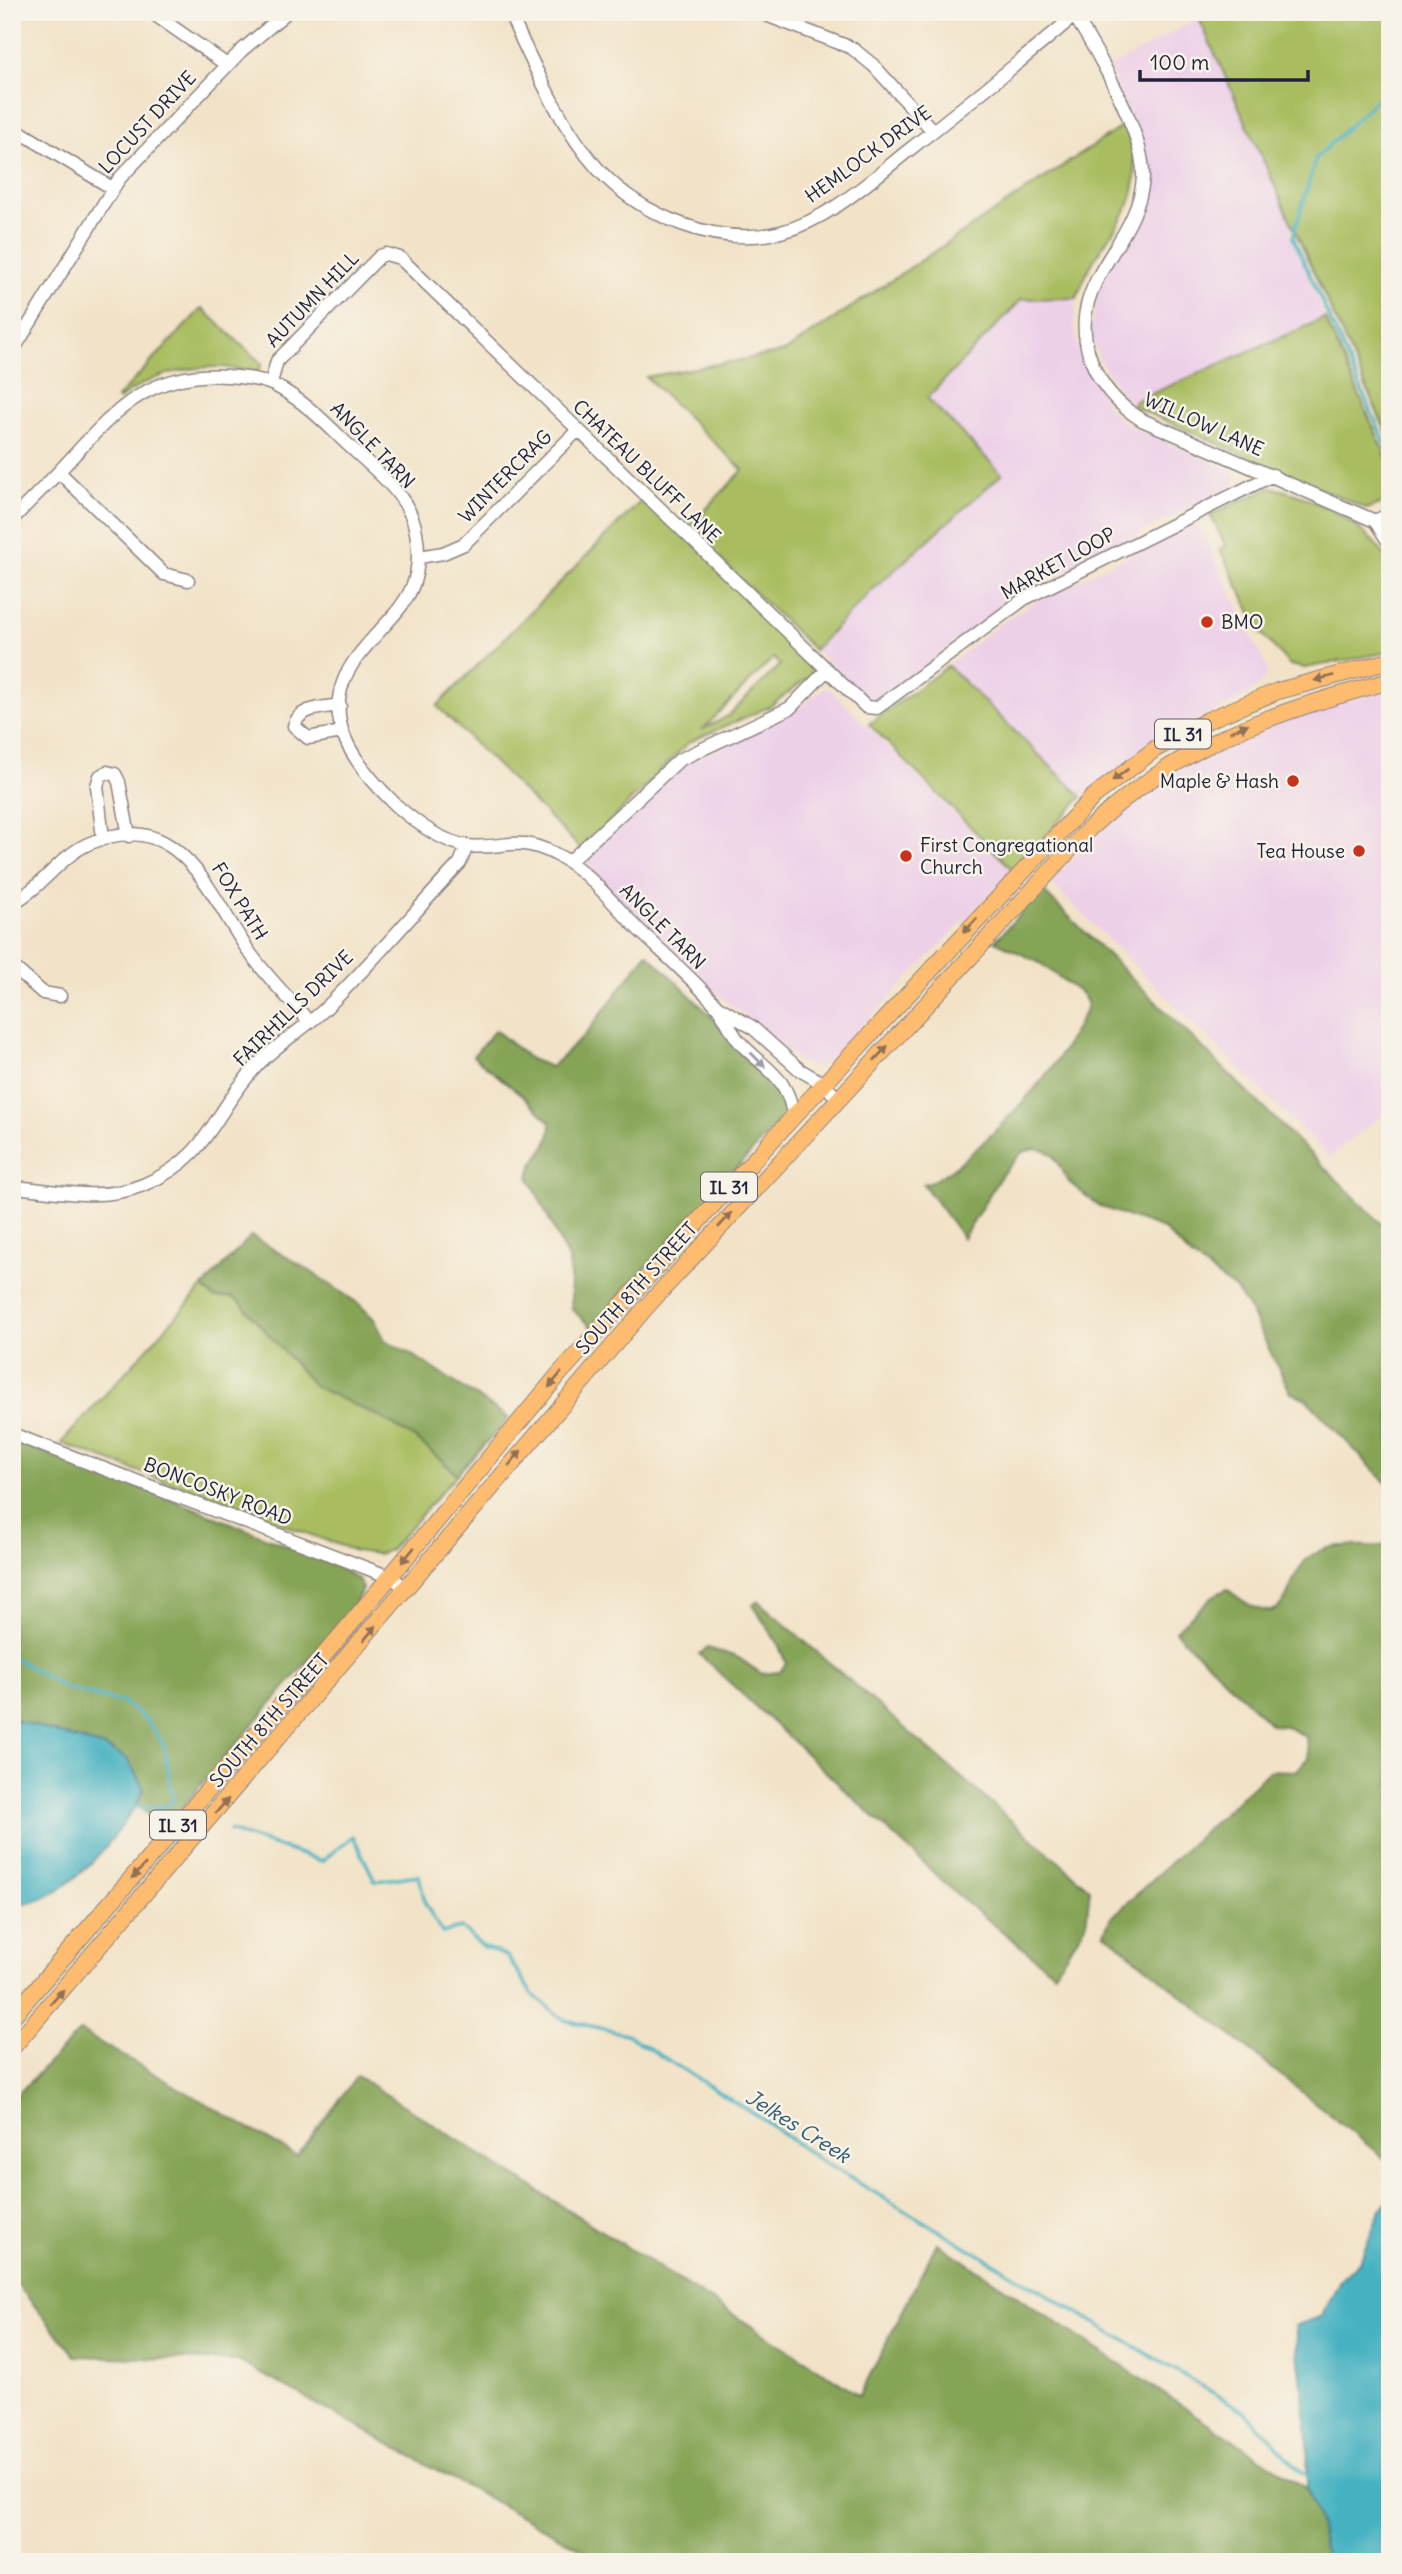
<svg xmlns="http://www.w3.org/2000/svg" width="1402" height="2574" viewBox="0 0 1402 2574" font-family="Delius,sans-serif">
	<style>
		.built { fill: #edd0e8 }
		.green { fill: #a9bd61; stroke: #66704e; stroke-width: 2; fill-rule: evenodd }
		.forest { fill: #86a457; stroke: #546349; stroke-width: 2 }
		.water { fill: #44b1c1; stroke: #336a7e; stroke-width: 2 }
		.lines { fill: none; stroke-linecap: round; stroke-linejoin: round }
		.stream { stroke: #44b1c1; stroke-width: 3.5 }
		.minor-casing { stroke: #8a8282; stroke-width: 15 }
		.major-casing { stroke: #8a8282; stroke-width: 18 }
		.minor { stroke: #fff; stroke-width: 12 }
		.major { stroke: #febc70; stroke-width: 16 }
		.oneway { fill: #906f56 }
		.oneway2 { fill: #9c9ca7 }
		.poi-dot { fill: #c8321e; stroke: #f7f3e8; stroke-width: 2.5 }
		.labels { text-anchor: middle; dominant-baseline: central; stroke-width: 5; stroke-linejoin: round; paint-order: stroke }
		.shield { fill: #f7f3e8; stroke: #62616f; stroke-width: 2 }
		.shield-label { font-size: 18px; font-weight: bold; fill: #22223b }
		.street-label { font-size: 19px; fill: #22223b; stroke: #f7f3e8 }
		.poi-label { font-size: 19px; fill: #22223b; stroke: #f7f3e8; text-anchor: start }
		.water-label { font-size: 21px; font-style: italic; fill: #305b71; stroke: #f7f3e8 }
	</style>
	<rect width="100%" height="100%" fill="#f7f3e8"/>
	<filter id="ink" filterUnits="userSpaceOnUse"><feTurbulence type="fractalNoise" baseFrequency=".0143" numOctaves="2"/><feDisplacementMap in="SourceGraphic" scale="14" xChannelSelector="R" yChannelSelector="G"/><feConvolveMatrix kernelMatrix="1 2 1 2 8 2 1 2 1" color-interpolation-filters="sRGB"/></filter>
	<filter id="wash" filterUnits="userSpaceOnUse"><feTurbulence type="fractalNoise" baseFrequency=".00686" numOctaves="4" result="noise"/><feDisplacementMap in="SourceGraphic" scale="28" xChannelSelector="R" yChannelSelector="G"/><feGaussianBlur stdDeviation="1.57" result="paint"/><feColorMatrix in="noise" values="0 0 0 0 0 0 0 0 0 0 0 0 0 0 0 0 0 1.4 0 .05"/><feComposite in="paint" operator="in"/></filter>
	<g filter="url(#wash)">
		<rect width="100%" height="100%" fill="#f2e3c8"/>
		<path class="built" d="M1198,18L1292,225L1289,231L1325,318L1128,403L1099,359L1090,331L1099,291L1147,189L1149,170L1110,67Z
			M1077,298L1074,323L1079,355L1109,409L1121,421L1140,431L1230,470L1235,476L1234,485L1026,591L981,621L917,673L877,700H868L815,650L870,593L1002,474L927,398L1022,299Z
			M1197,521L1267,668L1266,677L1251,693L1157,740L1083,797L948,665L1002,622L1033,603Z
			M829,688L1012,871L827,1062L813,1067L800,1062L709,986L593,876L586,865L588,858L653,789L667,783L687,763L787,715L823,689Z
			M1390,690V1110L1329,1157L1050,882L1104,826L1168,776L1235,738L1307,712Z"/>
		<path class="green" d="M1196,12H1390V180L1382,206L1390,238V440Z
			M1124,125C1160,213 1099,225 1077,298L1022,299L927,398L1002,474L869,593L814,650L688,528L743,470L646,377L784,352Z
			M202,308L262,364L259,371C247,372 234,368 221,367C186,366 147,376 119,400L117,398Z
			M1325,318L1390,465V500L1367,509L1132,406L1135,401Z
			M1271,487C1315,497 1366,524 1390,563V652L1305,668L1290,665L1261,633L1220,549L1226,546L1210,515Z
			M648,494L793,638L787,644L812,668L813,674L769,707L689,742L582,850L437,706ZM773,658L780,665L728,716L702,730Z
			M948,666L1082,797L1013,870L869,724Z
			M203,1287L214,1298L231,1297L240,1301L314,1386L380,1417L419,1441L457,1474L390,1550L378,1554L355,1551L61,1443Z"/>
		<path class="forest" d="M1042,890L1390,1232V1487L1305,1398L1291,1393L1248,1307L1236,1290L1193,1258L1163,1229L1099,1206L1069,1182L1053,1155L1045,1150L1033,1148L1021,1153L1002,1174L963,1238L923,1184C957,1177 1033,1094 1054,1064C1066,1048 1075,1029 1085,1012L1087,1003L1083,995L1040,963L995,941Z
			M647,953L714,1019L745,1059L781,1094L786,1106L781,1120L591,1327L572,1309L569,1261L529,1177C532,1156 551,1152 551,1123L523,1096L473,1056L495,1030L530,1059L551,1067L586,1034Z
			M251,1236L307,1269L359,1304L374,1319L385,1340L419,1359L509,1418L457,1474L419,1441L380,1417L314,1386L240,1302L231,1297L214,1298L203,1287Z
			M12,1440L194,1508L341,1568L360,1581L362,1589L353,1609L163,1829L137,1804L144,1789L127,1759L107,1748L12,1719Z
			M1390,1545V2163L1104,1933L1110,1919L1270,1770L1295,1771L1308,1758L1306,1737L1286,1726L1271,1725L1175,1631L1213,1596L1227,1589C1299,1647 1277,1575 1315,1553C1338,1540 1365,1549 1390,1545Z
			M758,1601L1090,1889L1086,1925L1054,1973L962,1899L699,1654L708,1648L737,1657L762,1674L780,1672L786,1663L779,1646L753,1605Z
			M80,2031L297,2156L357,2076L860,2395L937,2243L1307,2489L1316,2510L1327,2562H605L238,2361L75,2356L12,2278V2100Z"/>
		<path class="water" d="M12,1719L107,1748L127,1759L144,1789C125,1830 63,1909 12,1904Z
			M1390,2198V2562H1327L1316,2510L1307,2489L1308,2438L1295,2326L1322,2316L1340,2280L1360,2261L1380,2211Z"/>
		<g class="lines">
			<path class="stream" d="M1390,86L1316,158L1293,237L1390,454
				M12,1657L65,1688L124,1703L146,1720L164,1745L173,1802L166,1806L132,1808
				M230,1831L322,1861L353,1836L375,1881L419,1875L425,1903L442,1933L461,1928L483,1947L507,1956L532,1994L564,2020L626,2034L764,2120L818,2159L1244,2411L1301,2471L1311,2477"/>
		</g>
	</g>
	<g filter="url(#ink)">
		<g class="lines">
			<defs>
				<path id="minor" d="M151,12L227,65
					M509,12C534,65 559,125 598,169C641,216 717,248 781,232C829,220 871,180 909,150C965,106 1020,62 1074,16
					M758,12L852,48L874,66L933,131
					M1072,12C1096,49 1145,134 1143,177C1139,246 1062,283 1091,360C1100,385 1119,406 1142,420L1375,521L1390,544
					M12,127L112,188
					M1390,203V219
					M12,352L119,179L241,51L287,12
					M271,383L277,361L380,256L386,254L400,258L866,707L877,708L1024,599L1273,475
					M59,472L164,574L188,580
					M12,520C29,501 48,484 65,465C114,412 147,371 227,376C242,377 261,379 274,385C301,399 323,420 344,441C370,466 410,494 416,532C427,597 393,611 358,656C313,714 354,764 396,805C415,822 442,842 468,846C504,850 515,834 555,854C587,869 612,903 637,928C663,953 692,978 716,1005C725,1016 730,1030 738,1040C751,1056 771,1068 782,1084C789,1095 792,1104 793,1117
					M1375,521L1390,514
					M419,557L443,553L464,544L577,431
					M340,705C323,708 299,707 294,726L308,738L342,732
					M103,839L97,786L100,776L107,772L115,774L119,782L129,836
					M570,861L679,760L790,708L827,670
					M12,903C41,889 59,857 88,844C181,803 210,897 250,953C268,978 290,999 309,1022
					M12,966L43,993L60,996
					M720,1008L752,1027L800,1070L824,1084L838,1099
					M12,1187C58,1190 98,1203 143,1185C210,1157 211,1116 254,1069C275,1044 304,1030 327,1007C373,962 415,911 460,863L467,846
					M12,1434L390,1577L407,1588"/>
				<path id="major" d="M12,2017L343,1633L561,1372L793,1117L1093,797L1155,749L1208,720L1278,691L1390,661
					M12,2048L648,1305L1090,828C1183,742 1271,713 1390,681"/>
			</defs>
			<use href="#minor" class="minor-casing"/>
			<use href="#major" class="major-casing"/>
			<use href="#minor" class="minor"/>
			<use href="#major" class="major"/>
		</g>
		<defs><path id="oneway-solid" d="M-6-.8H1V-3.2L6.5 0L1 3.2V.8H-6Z" transform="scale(1.75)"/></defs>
		<g class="oneway">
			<use href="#oneway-solid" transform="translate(1324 678) rotate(165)"/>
			<use href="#oneway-solid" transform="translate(1239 728) rotate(-24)"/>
			<use href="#oneway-solid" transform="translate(1120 775) rotate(143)"/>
			<use href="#oneway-solid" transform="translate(970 926) rotate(133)"/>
			<use href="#oneway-solid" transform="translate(881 1053) rotate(-47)"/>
			<use href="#oneway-solid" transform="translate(725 1220) rotate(-48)"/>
			<use href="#oneway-solid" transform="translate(555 1380) rotate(130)"/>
			<use href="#oneway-solid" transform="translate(515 1458) rotate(-51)"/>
			<use href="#oneway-solid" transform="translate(408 1555) rotate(130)"/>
			<use href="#oneway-solid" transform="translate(370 1633) rotate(-50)"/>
			<use href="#oneway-solid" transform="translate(222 1806) rotate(-49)"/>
			<use href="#oneway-solid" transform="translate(139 1871) rotate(131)"/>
			<use href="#oneway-solid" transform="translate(57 1997) rotate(-49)"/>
		</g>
		<use class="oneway2" href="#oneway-solid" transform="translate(758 1060) rotate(45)"/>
	</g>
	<g class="poi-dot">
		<circle cx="1207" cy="622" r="7"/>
		<circle cx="1293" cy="781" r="7"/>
		<circle cx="1359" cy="851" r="7"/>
		<circle cx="906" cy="856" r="7"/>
	</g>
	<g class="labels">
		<g class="shield">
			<rect x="1155" y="719.5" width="56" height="29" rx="5"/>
			<rect x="701" y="1172.5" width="56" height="29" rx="5"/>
			<rect x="150" y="1810.5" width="56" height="29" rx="5"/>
		</g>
		<g class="shield-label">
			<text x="1183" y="734">IL 31</text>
			<text x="729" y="1187">IL 31</text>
			<text x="178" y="1825">IL 31</text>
		</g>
		<g class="street-label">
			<text transform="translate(147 122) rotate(-47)">LOCUST DRIVE</text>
			<text transform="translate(868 154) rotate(-36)">HEMLOCK DRIVE</text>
			<text transform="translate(312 299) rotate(-46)">AUTUMN HILL</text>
			<text transform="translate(1204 424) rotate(24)">WILLOW LANE</text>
			<text transform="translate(373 445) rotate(46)">ANGLE TARN</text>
			<text transform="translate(647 471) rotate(44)">CHATEAU BLUFF LANE</text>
			<text transform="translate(505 476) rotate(-45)">WINTERCRAG</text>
			<text transform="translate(1058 563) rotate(-29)">MARKET LOOP</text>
			<text transform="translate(240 901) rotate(58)">FOX PATH</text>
			<text transform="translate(663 926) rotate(45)">ANGLE TARN</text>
			<text transform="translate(293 1008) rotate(-44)">FAIRHILLS DRIVE</text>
			<text transform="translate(636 1288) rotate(-48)">SOUTH 8TH STREET</text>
			<text transform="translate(218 1491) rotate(21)">BONCOSKY ROAD</text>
			<text transform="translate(269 1720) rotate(-49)">SOUTH 8TH STREET</text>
		</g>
		<g class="poi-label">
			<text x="1221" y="622">BMO</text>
			<text x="1279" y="781" text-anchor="end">Maple &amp; Hash</text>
			<text x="920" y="845">First Congregational<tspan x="920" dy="22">Church</tspan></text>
			<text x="1345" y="851" text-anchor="end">Tea House</text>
		</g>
		<g class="water-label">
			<text transform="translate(798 2126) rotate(32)">Jelkes Creek</text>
		</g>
	</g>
	<rect width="1402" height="2574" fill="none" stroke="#f7f3e8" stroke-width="42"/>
	<path d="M1140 70v10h168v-10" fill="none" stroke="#22223b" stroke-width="3.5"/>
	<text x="1150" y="70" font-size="21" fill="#22223b" stroke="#f7f3e8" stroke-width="5" paint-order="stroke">100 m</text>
</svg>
